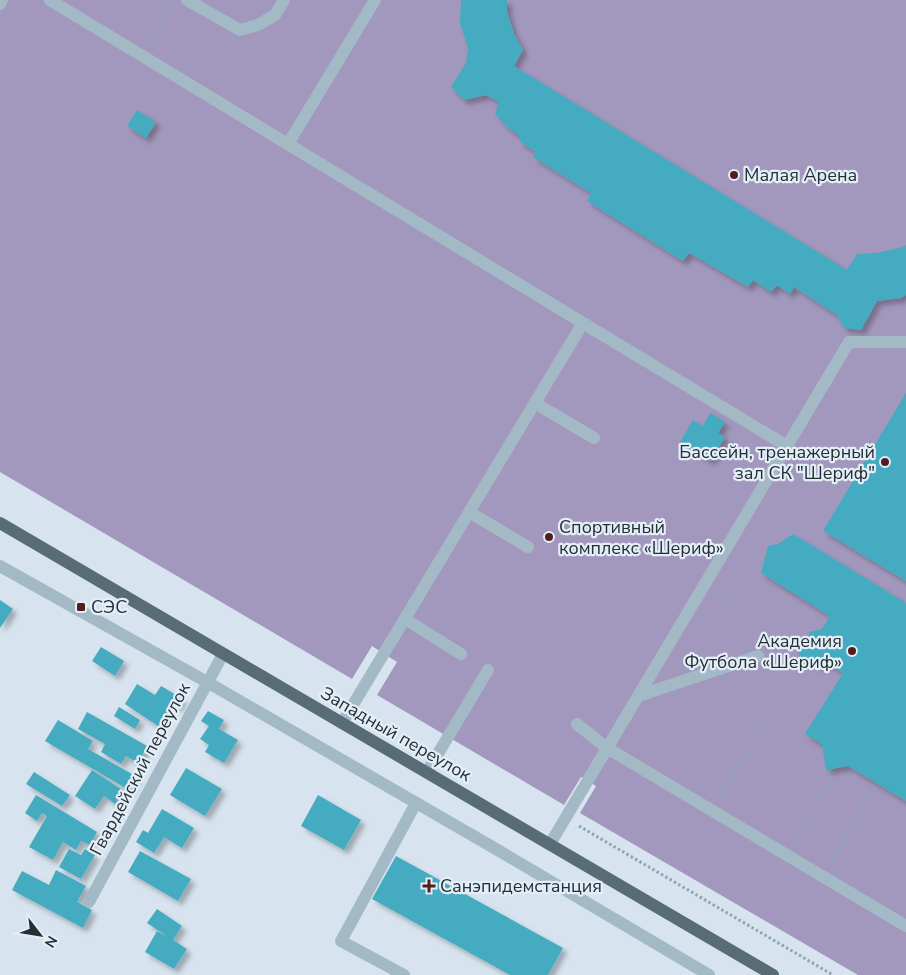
<svg xmlns="http://www.w3.org/2000/svg" width="906" height="975" viewBox="0 0 906 975" font-family="'Nunito Sans',sans-serif">
	<style>
		.green { fill: #a298bd }
		.building { fill: #44abc0; filter: url(#shadow) }
		.lines { fill: none; stroke-linecap: round; stroke-linejoin: round }
		.path { stroke: #8fa5b2; stroke-width: 3; stroke-dasharray: 2.5 2.5; stroke-linecap: butt }
		.minor { stroke: #a4b9c6; stroke-width: 12 }
		.major { stroke: #576c74; stroke-width: 12 }
		.poi-dot { fill: #511d1e; stroke: #e3eef8; stroke-width: 2 }
		.labels { text-anchor: middle; dominant-baseline: central; stroke-width: 4.5; stroke-linejoin: round; paint-order: stroke }
		.poi-label { font-size: 18px; fill: #252f32; stroke: #e3eef8; text-anchor: start }
		.street-label { font-size: 18px; fill: #252f32; stroke: #e3eef8 }
	</style>
	<defs>
		<filter id="shadow"><feDropShadow dx="4.5" dy="4.5" stdDeviation="2.5" flood-color="#0004"/></filter>
	</defs>
	<rect width="100%" height="100%" fill="#d7e4ef"/>
	<path class="green" d="M0,0H906V975H858L580,813L596,786L581,777L564,805L377,695L397,662L372,646L352,679L0,472Z"/>
	<path class="building" d="M461,0H507V12L514,34L523,50L514,66L847,270L857,254L876,253L903,247L906,245V295L901,298L877,301L861,330L844,328L837,315L794,287L790,294L777,285L771,292L753,280L748,287L689,253L683,261L587,201L591,193L533,157L536,152L520,142V136L508,128L495,114L499,102L486,95L464,100L451,87L466,63L468,48L460,23Z
		M137,110L156,122L146,138L127,126Z
		M906,393V581L823,531Z
		M710,413L725,422L718,433L725,437L711,461L680,442L693,420L703,426Z
		M793,534L906,603V801L848,766L826,770L822,744L805,734L843,673L829,664L816,666L815,660L801,663L796,642L810,639L809,632L822,629L830,616L761,573L768,546L778,544Z
		M0,600L13,609L0,628Z
		M101,647L124,661L115,676L92,661Z
		M137,684L155,695L161,686L183,699L177,708L171,704L158,726L125,704Z
		M119,707L140,720L135,729L114,716Z
		M208,711L224,720L219,729L238,740L224,763L205,752L209,745L200,739L209,726L201,721Z
		M87,712L147,746L138,763L126,756L121,764L101,752L105,744L78,729Z
		M58,720L93,741L88,749L137,777L129,790L45,741Z
		M186,768L222,789L205,816L170,795Z
		M92,770L124,791L115,804L104,796L95,809L75,796Z
		M34,772L70,795L62,806L26,784Z
		M36,795L97,832L90,845L81,841L76,850L63,842L53,860L29,847L47,816L42,813L37,821L25,813Z
		M318,795L361,820L344,850L301,826Z
		M162,809L194,828L182,848L164,837L154,853L136,842L143,830L148,833Z
		M69,849L81,855L85,849L95,855L81,879L59,867Z
		M140,851L191,879L178,901L128,872Z
		M396,856L563,948L548,975H510L372,899Z
		M56,870L86,886L77,902L92,910L83,928L12,890L22,871L49,885Z
		M157,909L182,926L173,940L187,949L174,969L145,952L157,931L168,937L147,923Z"/>
	<g class="lines">
		<path class="path" d="M150,42L172,4
			M718,591L744,607
			M720,797L768,718
			M579,826L833,975
			M794,842L833,776
			M831,864L875,787"/>
		<path class="minor" d="M50,0L583,323
			M187,0L240,30L258,25L275,15L284,0
			M0,4L2,0
			M288,144L375,0
			M535,403L594,438
			M469,512L528,547
			M0,566L207,682L496,849L709,975
			M405,619L461,654
			M638,696L758,656
			M342,723L583,323L787,446
			M577,724L607,748L906,926
			M427,772L488,670
			M550,844L849,342H906
			M89,902L223,654
			M404,975L341,941L416,803"/>
		<path class="major" d="M0,523L773,975"/>
	</g>
	<g class="poi-dot">
		<circle cx="734" cy="175" r="5"/>
		<circle cx="885" cy="462" r="5"/>
		<circle cx="549" cy="537" r="5"/>
		<rect x="76" y="602" width="10" height="10" rx="2.5"/>
		<circle cx="852" cy="651" r="5"/>
		<path d="M426.5 878.5h5v5h5v5h-5v5h-5v-5h-5v-5h5z"/>
	</g>
	<g class="labels">
		<g class="poi-label">
			<text x="744" y="175">Малая Арена</text>
			<text x="875" y="452" text-anchor="end">Бассейн, тренажерный<tspan x="875" dy="21">зал СК "Шериф"</tspan></text>
			<text x="559" y="527">Спортивный<tspan x="559" dy="21">комплекс «Шериф»</tspan></text>
			<text x="91" y="607">СЭС</text>
			<text x="842" y="641" text-anchor="end">Академия<tspan x="842" dy="21">Футбола «Шериф»</tspan></text>
			<text x="440" y="886">Санэпидемстанция</text>
		</g>
		<g class="street-label">
			<text transform="translate(396 734) rotate(30)">Западный переулок</text>
			<text transform="translate(140 769) rotate(-62)">Гвардейский переулок</text>
		</g>
	</g>
	<g transform="translate(40 935) rotate(121)" stroke="#e3eef8" stroke-width="4" paint-order="stroke">
	<path d="M0-4L9 19L0 12L-9 19Z" fill="#252f32"/>
	<text y="-8" font-size="14" font-weight="bold" text-anchor="middle" fill="#252f32">N</text>
	</g>
</svg>
